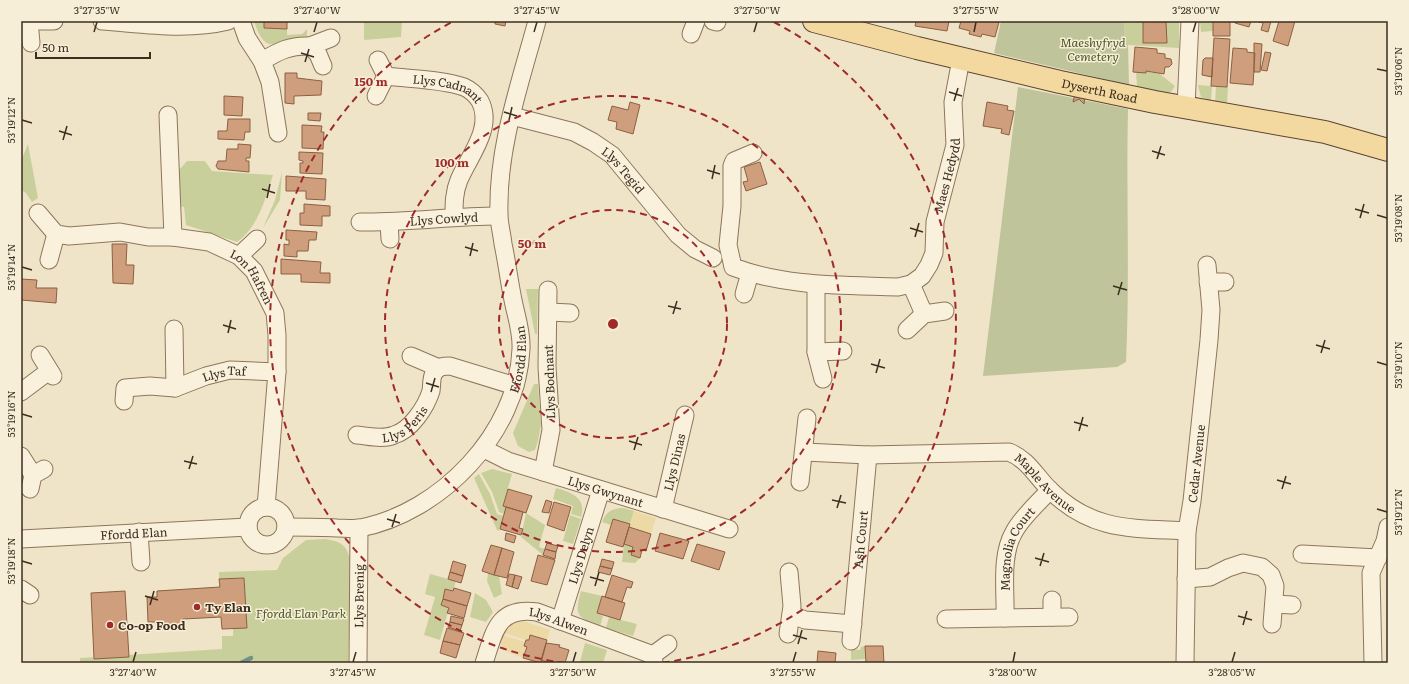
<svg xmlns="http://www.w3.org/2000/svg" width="1409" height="684" viewBox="0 0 1409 684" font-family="Literata,serif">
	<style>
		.green { fill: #c9cf9b }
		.sand { fill: #ecd9a5 }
		.cemetery { fill: #bfc49a }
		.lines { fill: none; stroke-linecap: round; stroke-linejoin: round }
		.stream { stroke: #6f938a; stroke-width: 4.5 }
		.building { fill: #cf9f7d; stroke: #8d5f41 }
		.minor-casing { stroke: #8d765c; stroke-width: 19 }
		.major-casing { stroke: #5b4430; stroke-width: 24 }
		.minor { stroke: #faf1dc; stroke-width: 17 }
		.major { stroke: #f3d9a0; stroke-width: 22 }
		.ticks { fill: none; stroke: #3d2e20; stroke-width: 1.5 }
		.ring { fill: none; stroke: #9e2a2b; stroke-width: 2; stroke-dasharray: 7 5 }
		.poi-dot { fill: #9e2a2b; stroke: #f7eed8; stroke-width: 1.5 }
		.labels { text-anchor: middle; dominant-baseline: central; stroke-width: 3; stroke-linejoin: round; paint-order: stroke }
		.park-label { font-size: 12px; font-style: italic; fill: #4d5a26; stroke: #f7eed8 }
		.street-label { font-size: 12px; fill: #3d2e20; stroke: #f7eed8 }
		.poi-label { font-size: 12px; font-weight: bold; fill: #3d2e20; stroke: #f7eed8; text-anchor: start }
		.centre { fill: #9e2a2b; stroke: #f7eed8; stroke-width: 2 }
		.ring-label { font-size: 12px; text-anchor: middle; font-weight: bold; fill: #9e2a2b; stroke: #f7eed8; stroke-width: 3; stroke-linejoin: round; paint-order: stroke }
		.neatline { fill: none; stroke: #3d2e20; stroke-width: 1.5 }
		.ticks-label { font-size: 10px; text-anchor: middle; fill: #3d2e20 }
	</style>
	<rect width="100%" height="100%" fill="#f0e4c8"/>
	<path class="green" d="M254,21H264V28L287,29V35L302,34L307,29V37C277,40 266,59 254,21Z
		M364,21H402L401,37L364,40Z
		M1124,21H1143L1144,43H1166V22H1179V48L1128,45L1125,44Z
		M1200,21H1213V31L1201,32Z
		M1146,71L1160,74L1175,86L1171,92L1167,93L1137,87L1136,72Z
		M1198,85L1212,86L1211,101L1201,97Z
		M1216,87H1228L1227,104L1215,102Z
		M28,144L38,198L32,202L26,193L21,190V161Z
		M187,161H205L212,171L273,175C265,199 259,226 237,242L186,225L184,207L178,206V171Z
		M282,172L280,200L263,228L275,200Z
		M526,289H538L537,334H535Z
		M534,384H538L541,424L538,441L535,450L529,452L518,446L513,433Z
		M492,469L512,474L503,505L506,507L504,514L499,512L492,492L481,473Z
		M479,474L490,494L497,514L504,516L499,531L497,530L474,478Z
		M556,488C571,492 587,498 581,517L571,514L573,506L553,499Z
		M624,508L634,511L630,524L613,519L611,525L602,522C606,511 613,508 624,508Z
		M526,513L545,525L539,547L545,549L543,555L521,537Z
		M570,515L581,519L573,544L563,541Z
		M325,539C343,542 347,545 351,563L348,663H80V658L222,649V636H233V629L247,627L244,578L219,579V572L277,570L283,558L306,540Z
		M624,544L633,547L631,555L640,558L635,563L622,562Z
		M488,573L499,576L502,594L494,598L487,581Z
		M430,574L456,581L453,591L445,589L441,605L449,608L440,640L424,635L435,597L425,594Z
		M581,591L602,596L597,613L603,616L600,626C577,618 574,615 581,591Z
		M475,593L486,600L493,612L486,622L470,617Z
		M609,617L637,624L633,636L606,628Z
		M585,643L607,650L603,663L580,662Z
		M865,646L866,659L851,660V649L860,650L861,647Z"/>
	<path class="sand" d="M634,511L656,518L651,534L629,527Z
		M523,621L550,630L547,640L530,635L529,640H526L504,633L513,624Z
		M503,635L525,642L527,647L523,658L505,651L501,644Z"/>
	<path class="cemetery" d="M1001,21H1124L1125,43L1128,45L1129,85L994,53Z
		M1018,87L1128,109C1126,194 1130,278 1126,362L1117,367L983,376Z"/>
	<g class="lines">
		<path class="stream" d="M241,663L251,658"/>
	</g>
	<path class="building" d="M264,21H287V29L264,28Z
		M495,21H506L505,26L495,24Z
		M916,21H949L947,31L915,26Z
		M961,21L999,22L995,37L982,34L981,37L969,34L970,31L959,28Z
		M1143,21L1166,22L1167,43H1143Z
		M1213,21H1230V36H1213Z
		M1235,21H1251L1249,27L1235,23Z
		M1256,21H1271L1268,32L1261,30L1263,23Z
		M1279,21H1295L1288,46L1273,41Z
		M1214,38L1230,39L1227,87L1211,86Z
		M1254,43L1262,44L1260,72H1254Z
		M1135,47L1157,49V53L1165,54V58L1171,59L1172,64L1169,67H1165L1164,74L1146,71V73L1133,72Z
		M1233,48L1247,49V52L1255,53L1253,85L1230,83Z
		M1265,52L1271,53L1267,71L1261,70Z
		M1205,58H1213L1212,77L1202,75L1203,60Z
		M285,73H297V78L322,81L321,95L294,96V104L285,103Z
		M1075,94L1085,96L1084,104L1079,99L1073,102Z
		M224,96L243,97L242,116L224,115Z
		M630,102L640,105L633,134L616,129L617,122L608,120L612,106L628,110Z
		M987,102L1008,106L1007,110L1014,111L1009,135L1001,133L1002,129L983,126Z
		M308,113H321L320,121L308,120Z
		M228,119H250V132H245L244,140L218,139V131H227Z
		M302,125L322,126L321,132H324L323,149L302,148Z
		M238,144L251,145L250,158H246V161H249V172L218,169L216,166L218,161H226L227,149H238Z
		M299,152L323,153L322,174L300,173V163H303V161L299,160Z
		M760,162L767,184L746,191L743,182L748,181L744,167Z
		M286,176L326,179L325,200L306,199V191H286Z
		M304,204L330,206V216H322V226L300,225V213H304Z
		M286,230L317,232L316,240H309L308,251H297V257L284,256V244L289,245V240H286Z
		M112,244H127L126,265H134L133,284L113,283Z
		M281,259L321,262L320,273H330V283L301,282V274H281Z
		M21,279L37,280L36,288H57L56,303L21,300Z
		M508,489L532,496L526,513L503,506Z
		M546,500L552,502L549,513L542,512Z
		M554,502L571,507L564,531L547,525Z
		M506,507L523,512L519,528L523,529L521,535L500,529Z
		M613,519L630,524L623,547L606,542Z
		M629,527L651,534L646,551L642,550L640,558L631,555L633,547L624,544Z
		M506,533L516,536L514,543L505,540Z
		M660,533L689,541L683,559L655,551Z
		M547,543L558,546L556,552L545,549Z
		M697,544L725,552L719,570L691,561Z
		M491,545L502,548L494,575L482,571Z
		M502,548L514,552L507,578L494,575Z
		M545,549L556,552L555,559L543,555Z
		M538,555L555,560L547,585L531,581Z
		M602,559L614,562L612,569L600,566Z
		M453,561L466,565L463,576L450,572Z
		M600,566L612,569L610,575L598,572Z
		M450,572L463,576L461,583L448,579Z
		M509,574L515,575L512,587L506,585Z
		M515,575L522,577L518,589L512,587Z
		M612,575L633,582L631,588L627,587L622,602L605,597Z
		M244,578L247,628L222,629L221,617L183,619V624L172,625V628L157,629L156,622H148L147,597H157V591L220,587L219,579Z
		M454,588L471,593L467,606L443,599L445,589L453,591Z
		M125,591L129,657L94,659L91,593Z
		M602,596L625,603L620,620L597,613Z
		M443,599L467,606L464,618L447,613L449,608L441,605Z
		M451,616L464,619L462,625L450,622Z
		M450,622L462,625L460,631L448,627Z
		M447,628L464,633L460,645L443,641Z
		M530,635L547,640L541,663L523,658L527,647L524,646L526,640H529Z
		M443,641L460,645L456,658L440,653Z
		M546,643L560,645L559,647L569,650L565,663H550L541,660Z
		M865,646H883L884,663H866Z
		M818,651L836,653L835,663H817Z"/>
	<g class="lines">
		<defs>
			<g id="minor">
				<path d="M29,21H54"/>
				<path d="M29,21L31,43"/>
				<path d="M102,21C144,24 187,31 228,21"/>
				<path d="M241,21L247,38L262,61L270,82L278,133"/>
				<path d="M713,21L717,22"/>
				<path d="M691,34L696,21"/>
				<path d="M310,46L331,38"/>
				<path d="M262,61C279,51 290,45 310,46L318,54L323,66"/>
				<path id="s1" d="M386,76C409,79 442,79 464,87C471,90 476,95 480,101C494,128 469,156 459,180C454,192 454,204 454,216"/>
				<path d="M376,96L386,76L378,60"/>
				<path d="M1186,107L1190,21"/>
				<path d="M168,115L173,237"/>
				<path id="s2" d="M512,116L574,132L593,142L612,155L678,235L695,249L713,258"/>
				<path id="s3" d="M753,153L734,161L732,166V206L728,245L733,267C786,287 842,285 898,287L911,284L922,276L929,265L934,253L935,222L955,145L953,102L961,59"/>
				<path id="s4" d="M38,213L56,234L69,236L120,232L148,237H173L209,242L239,256L254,271L275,313L277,335V372L266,507"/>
				<path id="s5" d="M360,222C406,223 452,216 498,216"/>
				<path d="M389,222L390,239"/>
				<path d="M239,256L257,239"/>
				<path d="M49,260L56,234"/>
				<path d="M1208,282H1225"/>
				<path d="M911,284L924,314"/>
				<path d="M816,285V352L823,379"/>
				<path d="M744,294L750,273"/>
				<path d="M549,312L570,313"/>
				<path d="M174,329L175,388"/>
				<path d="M907,330L924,314L945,311"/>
				<path d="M816,352L843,351"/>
				<path d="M40,355L53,376"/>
				<path d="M411,356L439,368"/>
				<path d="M21,392L49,371"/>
				<path id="s6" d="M124,401L125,388L150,386L175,388L206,376L230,370L277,372"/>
				<path id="s7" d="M357,435C369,436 383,440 394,435C411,430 426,407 431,391C432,385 431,378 434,373C438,366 444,366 450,366L515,386"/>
				<path id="s8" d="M484,449L508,461L729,529"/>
				<path id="s9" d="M804,452L868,455L1009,452C1029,460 1036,477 1051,491C1093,532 1133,528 1187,531"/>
				<path d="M21,456L33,475"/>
				<path d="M543,472L551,430L547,367L548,290"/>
				<path d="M800,482L807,418"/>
				<path d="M30,489L33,475L44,469"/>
				<circle cx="267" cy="526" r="19"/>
				<path id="s10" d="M663,509L685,415"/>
				<path id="s11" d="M286,527C303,527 320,527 337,528C344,528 353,529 360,528C440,513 518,433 521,349C522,332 516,316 513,300C509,281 507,262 503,244C502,234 499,224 499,214C497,148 520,84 537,21"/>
				<path d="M139,532L141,562"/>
				<path id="s12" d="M21,539L248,527"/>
				<path d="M1302,554L1378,558"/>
				<path d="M1186,579L1210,577L1228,568L1243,563L1262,567L1271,575L1275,586L1272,624"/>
				<path d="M21,589L30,595"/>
				<path d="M1274,604L1292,605"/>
				<path d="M792,615L805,620L853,624"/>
				<path d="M1052,617V600"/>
				<path id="s13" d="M1005,618C1006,591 1000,556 1014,532C1022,517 1038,503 1050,490"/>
				<path d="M946,619L1069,617"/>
				<path id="s14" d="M560,621L601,490"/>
				<path d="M788,634L792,606L789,572"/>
				<path id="s15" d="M851,641L868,455"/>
				<path d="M653,655L668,644"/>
				<path id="s16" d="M358,663L359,528"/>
				<path id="s17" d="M484,663C494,633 497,606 537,612L653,655L654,663"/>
				<path id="s18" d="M1185,663L1187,531L1192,501L1209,340L1211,310L1207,265"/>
				<path d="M1373,663L1371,573L1385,541L1388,527"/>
			</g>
			<g id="major">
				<path id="s19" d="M814,21L917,48L1060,82L1155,102L1325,132L1388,150"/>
			</g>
		</defs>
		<use href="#minor" class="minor-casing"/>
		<use href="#major" class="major-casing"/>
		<use href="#minor" class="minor"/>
		<use href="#major" class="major"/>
	</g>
	<path class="ticks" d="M94,32L97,22M314,32L317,22M534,32L537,22M754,32L757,22M974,32L976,22M1193,32L1196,22M301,53L314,57M305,62L309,49M1377,69L1387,71M949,92L962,96M954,101L958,88M504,112L517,116M22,120L32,123M509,120L512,107M59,131L72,135M63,140L67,126M1152,151L1165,155M1157,159L1161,146M707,170L720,174M712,179L715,165M262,189L275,193M267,198L270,184M1355,209L1369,213M1377,215L1387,218M1360,218L1364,204M910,228L923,232M915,237L919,223M465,247L478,251M470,256L473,243M22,267L32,270M1113,286L1127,290M1118,295L1122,282M668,306L681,309M673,314L677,301M223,325L236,329M228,333L231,320M1316,345L1330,349M1321,353L1325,340M1377,362L1387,365M871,364L885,368M876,373L880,359M426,383L439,387M431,392L435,378M22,414L32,417M1074,422L1088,426M1079,431L1083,417M629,441L642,445M634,450L638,437M184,461L197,464M189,469L193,456M1277,480L1291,484M1282,489L1286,476M832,500L846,503M837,508L841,495M1377,509L1387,512M387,519L400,523M392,527L396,514M1035,558L1049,562M22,561L32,564M1040,566L1044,553M590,577L604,581M595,586L599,572M145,596L158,600M150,605L154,591M1238,616L1252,620M1243,625L1247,611M793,635L807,639M798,644L802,630M133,662L136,652M353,662L356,652M573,662L576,652M793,662L796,652M1013,662L1015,652M1232,662L1235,652"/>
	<g class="ring">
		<circle cx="613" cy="324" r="114"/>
		<circle cx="613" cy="324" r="228"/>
		<path d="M565 663A342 342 0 0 1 452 22M774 22A342 342 0 0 1 661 663"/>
	</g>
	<g class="poi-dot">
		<circle cx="197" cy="607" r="4"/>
		<circle cx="110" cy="625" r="4"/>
	</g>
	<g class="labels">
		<g class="park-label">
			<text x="1093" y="42">Maeshyfryd<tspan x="1093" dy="14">Cemetery</tspan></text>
			<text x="301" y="613">Ffordd Elan Park</text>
		</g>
		<g class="street-label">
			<text stroke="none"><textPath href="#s19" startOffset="294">Dyserth Road</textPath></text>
			<text stroke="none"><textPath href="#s1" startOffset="64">Llys Cadnant</textPath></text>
			<text stroke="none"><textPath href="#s2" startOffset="127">Llys Tegid</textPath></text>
			<text stroke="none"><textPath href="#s3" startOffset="427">Maes Hedydd</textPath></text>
			<text stroke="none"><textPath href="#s5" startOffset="84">Llys Cowlyd</textPath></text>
			<text stroke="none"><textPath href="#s4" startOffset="239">Lon Hafren</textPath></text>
			<text stroke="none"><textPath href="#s11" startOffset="321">Ffordd Elan</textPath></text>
			<text stroke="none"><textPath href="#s6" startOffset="115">Llys Taf</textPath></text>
			<text transform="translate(549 382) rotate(-92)">Llys Bodnant</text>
			<text stroke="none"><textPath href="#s7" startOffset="52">Llys Peris</textPath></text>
			<text stroke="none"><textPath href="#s10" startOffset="48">Llys Dinas</textPath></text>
			<text stroke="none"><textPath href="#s18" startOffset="200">Cedar Avenue</textPath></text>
			<text stroke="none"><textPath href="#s9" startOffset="253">Maple Avenue</textPath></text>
			<text stroke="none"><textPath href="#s8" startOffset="129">Llys Gwynant</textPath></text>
			<text stroke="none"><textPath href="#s12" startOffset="113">Ffordd Elan</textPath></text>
			<text stroke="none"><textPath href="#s15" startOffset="102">Ash Court</textPath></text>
			<text stroke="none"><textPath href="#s13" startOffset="72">Magnolia Court</textPath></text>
			<text stroke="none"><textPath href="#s14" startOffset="69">Llys Delyn</textPath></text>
			<text stroke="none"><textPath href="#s16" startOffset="67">Llys Brenig</textPath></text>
			<text stroke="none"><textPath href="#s17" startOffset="107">Llys Alwen</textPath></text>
		</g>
		<g class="poi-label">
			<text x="205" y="607">Ty Elan</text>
			<text x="118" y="625">Co-op Food</text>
		</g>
	</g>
	<circle cx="613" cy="324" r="6" class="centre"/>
	<g class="ring-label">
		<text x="371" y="86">150 m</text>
		<text x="452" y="167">100 m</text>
		<text x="532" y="248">50 m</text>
	</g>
	<rect width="1409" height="684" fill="none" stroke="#f7eed8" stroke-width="44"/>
	<path d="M36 52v6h114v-6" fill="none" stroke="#3d2e20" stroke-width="2"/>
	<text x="42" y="52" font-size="12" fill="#3d2e20" stroke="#f7eed8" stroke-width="3" paint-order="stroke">50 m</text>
	<rect x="22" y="22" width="1365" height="640" class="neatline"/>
	<g class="ticks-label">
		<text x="97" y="14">3°27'35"W</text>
		<text x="317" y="14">3°27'40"W</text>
		<text x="537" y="14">3°27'45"W</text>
		<text x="757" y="14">3°27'50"W</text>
		<text x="976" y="14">3°27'55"W</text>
		<text x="1196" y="14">3°28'00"W</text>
		<text transform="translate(1398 71) rotate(-90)" y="4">53°19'06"N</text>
		<text transform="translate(11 120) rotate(-90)" y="4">53°19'12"N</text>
		<text transform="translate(1398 218) rotate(-90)" y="4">53°19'08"N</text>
		<text transform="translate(11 267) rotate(-90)" y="4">53°19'14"N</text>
		<text transform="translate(1398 365) rotate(-90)" y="4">53°19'10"N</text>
		<text transform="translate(11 414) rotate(-90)" y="4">53°19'16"N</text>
		<text transform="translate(1398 512) rotate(-90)" y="4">53°19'12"N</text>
		<text transform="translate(11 561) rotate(-90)" y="4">53°19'18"N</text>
		<text x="133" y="676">3°27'40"W</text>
		<text x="353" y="676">3°27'45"W</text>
		<text x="573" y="676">3°27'50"W</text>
		<text x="793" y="676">3°27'55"W</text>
		<text x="1013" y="676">3°28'00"W</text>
		<text x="1232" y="676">3°28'05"W</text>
	</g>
</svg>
